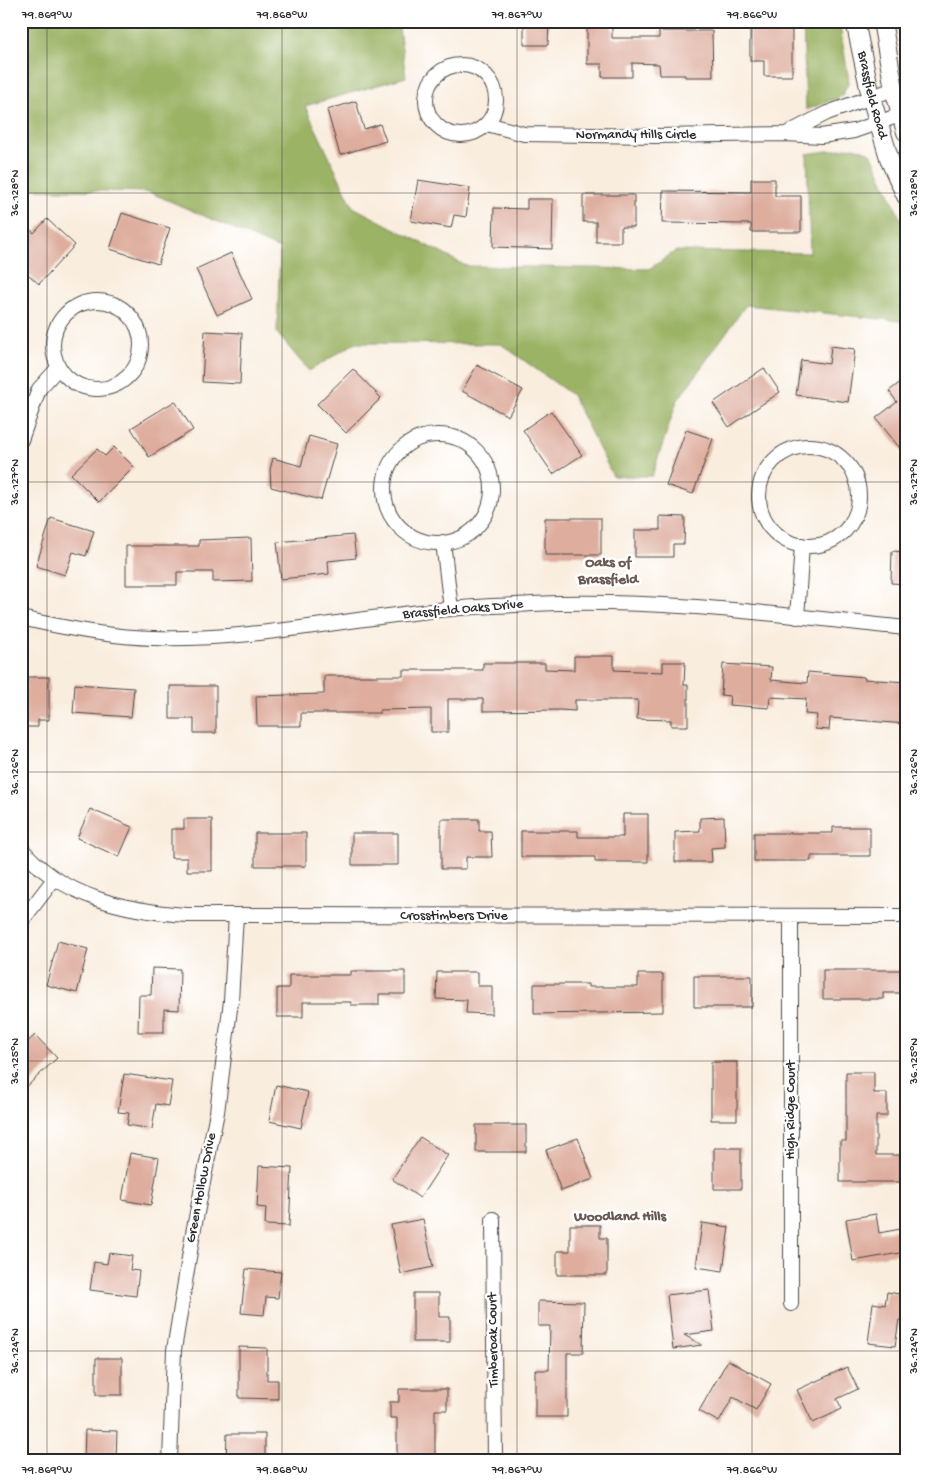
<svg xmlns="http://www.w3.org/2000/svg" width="927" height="1482" viewBox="0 0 927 1482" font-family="'Gochi Hand',sans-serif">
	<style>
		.forest { fill: #9bb365; stroke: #636f48 }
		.building { fill: #dead9e }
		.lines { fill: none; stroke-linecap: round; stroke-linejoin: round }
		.minor-casing { stroke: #4a4846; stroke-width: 16 }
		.tertiary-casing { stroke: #4a4846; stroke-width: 20 }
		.minor { stroke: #fff; stroke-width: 14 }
		.tertiary { stroke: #fff; stroke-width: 18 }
		.ticks { fill: none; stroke: #2b2b2b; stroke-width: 1; stroke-opacity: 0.45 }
		.labels { text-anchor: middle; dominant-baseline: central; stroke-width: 5; stroke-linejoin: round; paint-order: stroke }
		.street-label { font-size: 14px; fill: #2b2b2b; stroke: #fff }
		.neighbourhood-label { font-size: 15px; font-weight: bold; fill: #6a5853; stroke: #fff }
		.neatline { fill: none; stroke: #2b2b2b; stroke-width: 2 }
		.ticks-label { font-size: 12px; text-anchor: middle; fill: #2b2b2b }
	</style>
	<rect width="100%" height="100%" fill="#fff"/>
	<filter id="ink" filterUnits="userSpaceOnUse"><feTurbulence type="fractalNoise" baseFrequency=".02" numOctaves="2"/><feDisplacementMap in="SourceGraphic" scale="10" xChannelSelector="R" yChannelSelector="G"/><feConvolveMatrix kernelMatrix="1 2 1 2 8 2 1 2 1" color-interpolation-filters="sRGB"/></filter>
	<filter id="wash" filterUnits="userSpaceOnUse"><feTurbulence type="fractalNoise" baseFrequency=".0096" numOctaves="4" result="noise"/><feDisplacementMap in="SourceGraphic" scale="20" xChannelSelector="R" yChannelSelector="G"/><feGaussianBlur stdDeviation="1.12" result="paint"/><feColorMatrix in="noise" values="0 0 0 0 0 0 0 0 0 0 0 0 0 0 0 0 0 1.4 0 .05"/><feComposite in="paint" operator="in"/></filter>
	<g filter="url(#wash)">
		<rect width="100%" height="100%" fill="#f9edde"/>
		<path class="forest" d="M21,21H398L406,77L305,106L353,207L466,266L649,269L676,251L810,253L807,154L854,147L871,153L906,231V327L900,321L746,305L677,401L652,476H613L572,395L501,344L355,343L309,371L277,333L280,249L149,192L25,189L21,140Z
			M803,21H839L849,81L842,96L806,110Z
			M897,21H906V60Z"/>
		<g id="blocks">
			<path class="building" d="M524,21H549L548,45H524Z
				M587,21H612V38H659V31H712L713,77H685V75H660L659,64L632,63V77H602V64H587Z
				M750,21H764V27L792,28V76H764V61H750Z
				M356,101L364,129L380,124L386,141L340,155L327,110Z
				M751,179H775V196H801V232H751V224L662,223L663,191L751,192Z
				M418,180L470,188L466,217L454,215L451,228L411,221Z
				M583,195H634V227H621V242H596V222H583Z
				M527,199H553L552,249L493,247L494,208L527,209Z
				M122,213L170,228L158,264L110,249Z
				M47,219L75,245L39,284L21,268V221L34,233Z
				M231,253L252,299L217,315L196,269Z
				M205,331L242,333L240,384L202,382Z
				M831,346L855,349L848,402L796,395L801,360L829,364Z
				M477,365L523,390L508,416L462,391Z
				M764,368L780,392L729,427L713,403Z
				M353,369L381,398L346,433L317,404Z
				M906,378V456L876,418L897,402L889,391Z
				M175,401L193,430L149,457L131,428Z
				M551,411L582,455L553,474L523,430Z
				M686,430L713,439L693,494L666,485Z
				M309,436L337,444L321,500L271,487L270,470L273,458L301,466Z
				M114,447L134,467L99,502L71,474L97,449L105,456Z
				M660,516L685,517L684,544H673V557H635V530H660Z
				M51,518L94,531L86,556L73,552L65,575L36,566Z
				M545,518H601V555H545Z
				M353,535L356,558L328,561L329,574L281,579L277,542Z
				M251,538L252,581L213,582V572H177V585H126V546H199V540Z
				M892,551L906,552V584L891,583Z
				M574,656H614V670L663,672V662H685L684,685H688V726H671V720L637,719L638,700H575V711L560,710L483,711V699H448V732H431V709L380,710V713H301V726H257L256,696L324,694V676H403V670H483V663H545V669L574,670Z
				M723,664L772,667L771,680L807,683L808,672L864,677V679L906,682V724L830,718L829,730L815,729L817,715L805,714L806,699L770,697L769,708L729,705L730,696L721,695Z
				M25,677H49V720H38V727H21V689H25Z
				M75,684L134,688L131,717L73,713Z
				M170,686H216V733H194V719H170Z
				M90,809L132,827L119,857L77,838Z
				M623,814H648V862H595V857H521V831H578V837H623Z
				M724,817L725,847L711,848L712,862H675V832L700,831V818Z
				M184,819H212V871H187V858H171V829H184Z
				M441,819H479V831H491L492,857H466V869H441Z
				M833,827H870V856H811V861H754V833H833Z
				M255,833H306V866H255Z
				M352,833H398V865H352Z
				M58,941L88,949L77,993L46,985Z
				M152,968L180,969L179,1010L164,1009V1032H138L139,995H151Z
				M823,970H906V993H883V999H823Z
				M351,971H405V994H379V1005H351V1002H303V1017H277V988H289V975H351Z
				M437,972H478V986H492V1014L466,1013L467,1000L436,999Z
				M638,974H663V1012L534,1014V984H588V987H638Z
				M694,976H752V1007H694Z
				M35,1035L57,1058L21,1092V1048Z
				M711,1062H737V1120H711Z
				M846,1072H874V1093H887V1116H876V1155H900V1182H840V1141H846Z
				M124,1074L172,1081L168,1106L156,1104L152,1129L127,1125L129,1113L118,1112Z
				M276,1085L308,1092L301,1128L269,1121Z
				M476,1125H526V1152H476Z
				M420,1137L448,1155L420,1198L392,1179Z
				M578,1138L593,1179L561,1191L546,1150Z
				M714,1148H741V1189H714Z
				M130,1153L159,1158L151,1205L122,1200Z
				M259,1166L292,1168L289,1226L265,1225L266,1208L257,1207Z
				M876,1214L879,1233L906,1228V1252L853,1261L846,1219Z
				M423,1219L433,1267L401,1274L391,1225Z
				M702,1223L729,1227L723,1271L696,1267Z
				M570,1225H600V1238H607V1275H557V1251H570Z
				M109,1253L132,1256L130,1270L139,1271L136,1296L90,1290L94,1262L107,1264Z
				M246,1269L281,1272L278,1298L266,1297L264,1315L241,1313Z
				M709,1290L714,1331L684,1335L702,1345L673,1349L667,1295Z
				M887,1292L906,1295V1320H899L895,1346L868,1343L873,1303L885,1305Z
				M413,1293H439V1317H450V1342H413Z
				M538,1301L584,1302L583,1353H567V1417H535V1370H549L550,1326H538Z
				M239,1347L267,1348V1380H278V1399L239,1398Z
				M96,1358H122V1395H96Z
				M728,1360L771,1384L756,1410L733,1397L719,1422L699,1411Z
				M847,1367L858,1389L837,1399L842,1409L813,1423L797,1390Z
				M399,1389H447V1410H435V1461H397V1418H390V1402H399Z
				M85,1430L117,1431L116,1461H84Z
				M227,1434H265V1461H226Z"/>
		</g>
	</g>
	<g filter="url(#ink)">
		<use href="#blocks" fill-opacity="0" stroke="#4a4846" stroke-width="1"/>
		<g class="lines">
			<defs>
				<path id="minor" d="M426 100a35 35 0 1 1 70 0a35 35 0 1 1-70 0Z
					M894,89L827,113L786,134L821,136L854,131L900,115
					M487,124L524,134L656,136L786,134
					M53 345a44 44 0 1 1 88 0a44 44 0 1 1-88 0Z
					M384 489a54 54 0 1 1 108 0a54 54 0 1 1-108 0Z
					M21,440L39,389L58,368
					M759 496a50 50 0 1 1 100 0a50 50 0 1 1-100 0Z
					M443,542L451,609
					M797,617L802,545
					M21,618C64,628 109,637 154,638C254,641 352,617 451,609C478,606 505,606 532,604C657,598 782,615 906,628
					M21,848C61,897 126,911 187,915L906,916
					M21,922L54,879
					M493,1219L495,1461
					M791,1304V916
					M170,1461L174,1350L193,1233L217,1112L231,1001L236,915"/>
				<g id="tertiary">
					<path id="s1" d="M855,21L871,97L890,161L906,196"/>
					<path d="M882,21L894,89L906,132"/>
				</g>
			</defs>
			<use href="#minor" class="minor-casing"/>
			<use href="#tertiary" class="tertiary-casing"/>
			<use href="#minor" class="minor"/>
			<use href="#tertiary" class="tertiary"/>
		</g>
	</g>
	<path class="ticks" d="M47,21V1461M282,21V1461M517,21V1461M752,21V1461M21,193H906M21,482H906M21,772H906M21,1061H906M21,1351H906"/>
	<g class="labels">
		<g class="street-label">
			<text stroke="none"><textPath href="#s1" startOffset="76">Brassfield Road</textPath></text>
			<text x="636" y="135">Normandy Hills Circle</text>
			<text transform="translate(463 610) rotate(-5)">Brassfield Oaks Drive</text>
			<text x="454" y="916">Crosstimbers Drive</text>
			<text transform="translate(791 1110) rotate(-90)">High Ridge Court</text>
			<text transform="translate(202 1188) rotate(-79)">Green Hollow Drive</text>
			<text transform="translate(494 1340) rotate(-91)">Timberoak Court</text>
		</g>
		<g class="neighbourhood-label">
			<text x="608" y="563">Oaks of<tspan x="608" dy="17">Brassfield</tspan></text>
			<text x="620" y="1217">Woodland Hills</text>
		</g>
	</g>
	<rect width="927" height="1482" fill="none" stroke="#fff" stroke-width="55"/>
	<rect x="28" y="28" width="872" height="1426" class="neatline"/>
	<g class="ticks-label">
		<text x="47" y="18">79.869°W</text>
		<text x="282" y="18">79.868°W</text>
		<text x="517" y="18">79.867°W</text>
		<text x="752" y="18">79.866°W</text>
		<text transform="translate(14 193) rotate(-90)" y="4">36.128°N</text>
		<text transform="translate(913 193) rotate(-90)" y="4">36.128°N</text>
		<text transform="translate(14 482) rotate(-90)" y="4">36.127°N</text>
		<text transform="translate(913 482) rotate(-90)" y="4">36.127°N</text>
		<text transform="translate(14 772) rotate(-90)" y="4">36.126°N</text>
		<text transform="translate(913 772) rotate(-90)" y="4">36.126°N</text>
		<text transform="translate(14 1061) rotate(-90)" y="4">36.125°N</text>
		<text transform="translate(913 1061) rotate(-90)" y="4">36.125°N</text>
		<text transform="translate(14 1351) rotate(-90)" y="4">36.124°N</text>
		<text transform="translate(913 1351) rotate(-90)" y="4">36.124°N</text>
		<text x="47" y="1473">79.869°W</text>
		<text x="282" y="1473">79.868°W</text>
		<text x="517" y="1473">79.867°W</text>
		<text x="752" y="1473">79.866°W</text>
	</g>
</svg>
